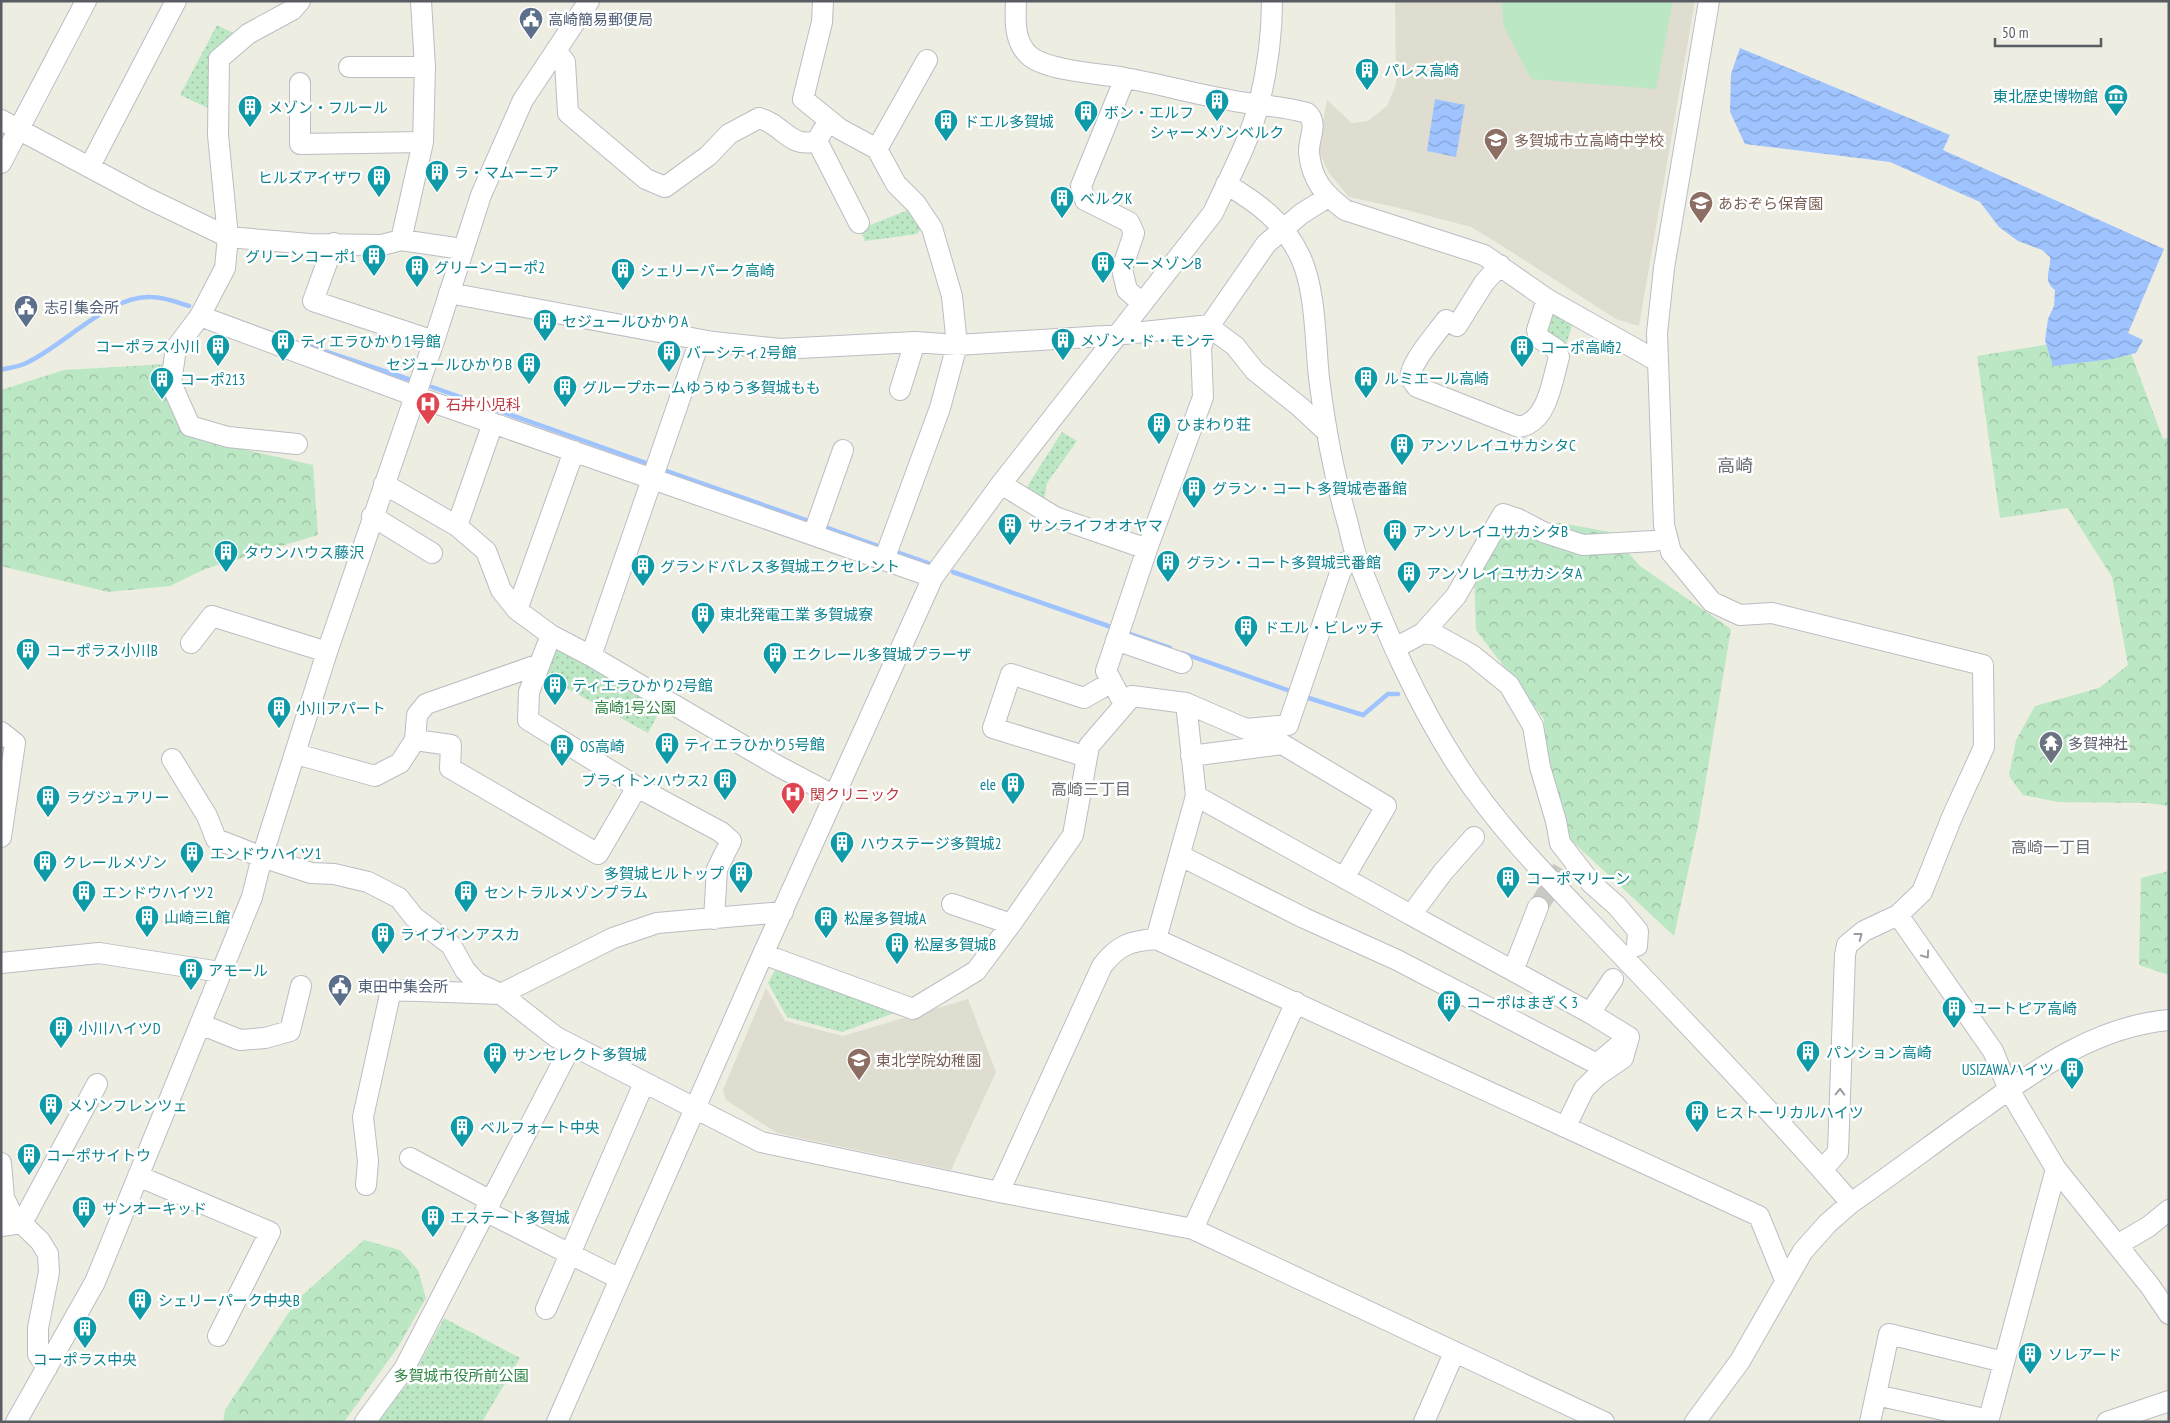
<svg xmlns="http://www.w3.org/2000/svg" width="2170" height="1423" viewBox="0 0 2170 1423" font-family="'PT Sans Narrow','Noto Sans JP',sans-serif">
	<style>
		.education { fill: #deddd0 }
		.grass { fill: #bce7c4 }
		.forest { fill: url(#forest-crowns) }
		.park { fill: url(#park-dots) }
		.water { fill: url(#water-waves) }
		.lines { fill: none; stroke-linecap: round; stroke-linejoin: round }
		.stream { stroke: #9fc3ff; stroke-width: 4.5 }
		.minor-tunnel { stroke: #c8c9c2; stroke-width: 20; stroke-dasharray: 20 10; stroke-linecap: butt }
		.minor-casing { stroke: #bcbdc3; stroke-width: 22 }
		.minor { stroke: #fff; stroke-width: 20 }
		.oneway { stroke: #9c9da1 }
		.labels { text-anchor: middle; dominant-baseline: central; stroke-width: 5; stroke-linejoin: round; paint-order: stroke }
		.service-label { font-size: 15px; fill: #4e5e75; stroke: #fff; text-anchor: start }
		.culture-label { font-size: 15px; fill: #0d838f; stroke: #fff; text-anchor: start }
		.education-label { font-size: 15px; fill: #785e54; stroke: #fff; text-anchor: start }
		.health-label { font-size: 15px; fill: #be3a42; stroke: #fff; text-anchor: start }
		.park-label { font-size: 15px; fill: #2f8444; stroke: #fff }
		.worship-label { font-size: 15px; fill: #5b616d; stroke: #fff; text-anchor: start }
		.neighbourhood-label { font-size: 16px; fill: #6a6e75; stroke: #fff }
		.quarter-label { font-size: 18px; fill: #6a6e75; stroke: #fff }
	</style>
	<defs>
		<pattern id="forest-crowns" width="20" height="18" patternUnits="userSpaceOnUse" patternTransform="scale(1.25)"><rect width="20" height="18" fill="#bce7c4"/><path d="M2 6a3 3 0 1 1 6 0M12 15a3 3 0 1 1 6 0" fill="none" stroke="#9cbea3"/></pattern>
		<pattern id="park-dots" width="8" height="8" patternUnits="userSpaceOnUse" patternTransform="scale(1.25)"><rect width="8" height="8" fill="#bce7c4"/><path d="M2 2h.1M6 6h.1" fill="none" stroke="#9cbea3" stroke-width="1.8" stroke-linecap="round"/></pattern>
		<pattern id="water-waves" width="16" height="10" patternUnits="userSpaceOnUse" patternTransform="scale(1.25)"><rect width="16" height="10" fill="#9fc3ff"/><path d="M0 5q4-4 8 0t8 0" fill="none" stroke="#85a2d2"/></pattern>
	</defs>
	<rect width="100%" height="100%" fill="#edede1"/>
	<path class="education" d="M1395,1H1695L1639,326L1616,319L1496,242L1471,227L1395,207L1349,197L1329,173L1318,149L1327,100L1352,123L1368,121L1387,106L1396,84Z
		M766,988L785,1021L843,1036L968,999L996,1072L951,1170L777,1133L726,1100L723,1090Z"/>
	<path class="grass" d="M1502,1H1673L1656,89L1531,79L1503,25Z"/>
	<path class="forest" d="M2123,332L2163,439L2169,438V806L2147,803L2058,802L2023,795L2009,776L2016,740L2035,706L2099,688L2128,665L2112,577L2068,508L2000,518L1977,356Z
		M168,364L211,442L313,465L318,535L205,569L170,586L108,592L1,566V390L64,370Z
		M1561,523L1610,532L1640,566L1731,629L1699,821L1674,936L1545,816L1544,719L1476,630L1473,551L1497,524Z
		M2169,871V975L2139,965L2141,878Z
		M364,1240L400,1250L418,1270L426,1298L398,1347L344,1422H223L225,1410L297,1300Z"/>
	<path class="park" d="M217,25L233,33L213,56L210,109L180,95Z
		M911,209L922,227L917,234L865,241L860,229Z
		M1551,308L1574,319L1565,348L1544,337Z
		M1062,432L1077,441L1047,483L1044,503L1030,496L1028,485Z
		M555,646L664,703L648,733L541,674Z
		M775,970L897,1012L842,1032L787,1017L768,983Z
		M444,1318L520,1358L482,1422H378L412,1378Z"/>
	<path class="water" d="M1740,48L1950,135L1943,150L2164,249L2128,333L2143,340L2136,353L2112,359L2053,366L2045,340L2048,319L2054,306L2055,290C2042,280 2051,271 2050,257L2042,250L2018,241L1999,227L1980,202L1890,162L1745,144L1730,112L1731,74Z
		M1435,99L1465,105L1456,157L1427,151Z"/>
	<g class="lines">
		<path class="stream" d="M303,344L408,379
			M1,370C8,368 17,367 24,364C62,348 108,295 151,297C164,297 177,302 189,306
			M432,387L652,465
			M661,469L806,520
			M828,528L884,548
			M894,551L928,563
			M953,572L1114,628
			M1124,632L1170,648
			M1182,653L1293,692
			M1302,696L1363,715L1388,694H1398"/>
		<path class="minor-tunnel" d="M1538,907L1562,869"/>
		<defs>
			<path id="minor" d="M823,1L822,22L803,99L840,129L877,149L896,184L916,204L932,228L952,296L957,345L940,408L884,560
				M1016,1C1015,21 1014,44 1031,57C1048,70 1098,74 1120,77C1162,84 1204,97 1247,103C1267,106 1287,107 1307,113C1319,123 1308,139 1309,153C1312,181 1324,194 1345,210L1484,255L1547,299L1657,361
				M1709,1L1664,268L1657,333L1664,525L1671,552L1712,602L1740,615L1772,613L1983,665L1984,747L1952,817L1922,892L1898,915L1864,931L1847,945L1845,955L1838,1152L1822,1170
				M556,50L565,62L568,113L646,179L665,187L708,156L729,134L759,118C783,124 789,149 817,141
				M349,67H425
				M1125,78L1081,186L1085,200L1129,222L1134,233L1122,269L1127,290L1142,303
				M300,83V144L423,142
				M1,120L147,198L228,237L310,244L382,245L401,240L462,249
				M823,130L817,141L859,223
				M877,149L927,60
				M1,163L86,1
				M90,166L176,1
				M1226,184C1258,203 1283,221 1300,256C1316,290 1315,340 1319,378C1325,427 1334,476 1348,524C1351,538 1354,552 1360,565C1387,634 1417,703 1458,766C1500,831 1557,887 1611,944C1692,1029 1774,1114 1851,1203
				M401,240L423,142L425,67L421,1
				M334,243L313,301L434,341
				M1500,265L1484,283L1457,326L1446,320C1436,334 1415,357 1411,373C1410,379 1414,383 1417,387L1519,427C1548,422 1552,381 1559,357L1556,349L1539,338L1537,330L1547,299
				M449,293L713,342L780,349L915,342L957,345L1105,336L1210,325L1266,244L1301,214L1328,197
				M200,316L415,396L933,577
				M700,340L591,656L551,635L529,692L528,720L637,787L721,832L731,841L717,869L714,919
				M900,390L915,342
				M297,444L228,437L190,426L171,383L176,348L200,316L225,268L228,237L218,135L219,59L248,34L292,10L300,1
				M384,484L457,526L486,551L501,590L517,610L551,635
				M1001,484L1055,517L1147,549
				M372,516L432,553
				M457,526L493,423
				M813,535L843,450
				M517,610L574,451
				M1423,633L1436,635L1472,655L1509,685L1533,726L1540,767L1556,821L1560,843L1591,883L1617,906L1638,931L1637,946
				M1116,640L1182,663
				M191,643L212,616L327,652
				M1395,648L1423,633L1456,596L1503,514L1518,519L1543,532L1583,545L1653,541L1667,538
				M591,656L778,766L835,796
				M540,664L426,704L417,715L415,740L451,745L450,768L598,854L637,787
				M1186,703L1246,729L1288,725L1340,573L1346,562L1358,561
				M1124,704L1106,671L1147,549L1203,397L1201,347L1208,326L1235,346L1255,371L1299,406L1327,432
				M1,732L15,743L1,837
				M296,754L375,776L400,763L415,740
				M1191,756L1282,744L1386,806L1344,878
				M1087,757L993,728L1011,674L1084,698L1112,682
				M172,759L207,816L216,839L262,857L311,873L334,874L368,882L399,898L414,917L451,945L465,970L477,983L501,994L556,1037L761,1142L999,1192L1193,1229L1604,1422
				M1196,796L1411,915L1443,872L1474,837
				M1181,856L1304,918L1397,960L1597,1064L1629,1037
				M952,904L1011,924
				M1411,915L1590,1013L1629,1037L1623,1058L1597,1076L1584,1089L1566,1126
				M1898,915L1993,1051L2009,1090L2056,1169L2150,1286L2169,1314
				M763,954L913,1009L976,971L1011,924L1073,835L1089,746L1132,696L1186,703L1196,796L1156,939
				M1,963L99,953L220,972
				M1513,971L1538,907
				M1590,1013L1613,979
				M200,1024L240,1040L265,1038L290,1031L301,986
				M410,1158L491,1201
				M1,1163L4,1198L12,1214L40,1241L48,1254L49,1272L38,1328V1354L47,1368
				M138,1176L270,1232L218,1336
				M366,1185L368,1161L363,1117L391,990L501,994L613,938L657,923L783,912
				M999,1192L1102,966C1118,945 1130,941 1156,939L1759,1216L1785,1280
				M485,1211L570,1254L644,1083
				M1,1226L22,1223L97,1084
				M1193,1229L1296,1002
				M2117,1245L2148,1227L2169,1210
				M546,1309L570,1254L620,1279
				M1876,1395L1989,1420
				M16,1422L95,1282L252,897L262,857L327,652L434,341L481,195L523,100L589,1
				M365,1422L404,1369L571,1046
				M557,1422L763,954L933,577L1001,484L1213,213C1229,178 1249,142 1259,104C1267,71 1272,35 1272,1
				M1424,1422L1454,1353
				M1695,1422L1740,1361L1803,1251L1828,1223L1851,1203C1891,1175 1930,1146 1969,1118C2031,1074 2091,1027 2169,1020
				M1870,1422L1889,1334L2004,1362
				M1988,1422L2056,1169
				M2107,1422L2169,1401"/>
		</defs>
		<use href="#minor" class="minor-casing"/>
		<use href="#minor" class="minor"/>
	</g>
	<defs><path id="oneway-chevron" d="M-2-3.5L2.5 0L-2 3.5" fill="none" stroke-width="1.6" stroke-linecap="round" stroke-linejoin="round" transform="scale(1.25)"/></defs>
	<g class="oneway">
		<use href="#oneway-chevron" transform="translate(1859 936) rotate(-37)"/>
		<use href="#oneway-chevron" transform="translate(1926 955) rotate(55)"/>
		<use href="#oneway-chevron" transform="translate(1840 1092) rotate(-88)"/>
	</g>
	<defs>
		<symbol id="civic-pin" viewBox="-11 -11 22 30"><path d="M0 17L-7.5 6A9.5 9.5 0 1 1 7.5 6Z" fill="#5c6f8a" stroke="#fff"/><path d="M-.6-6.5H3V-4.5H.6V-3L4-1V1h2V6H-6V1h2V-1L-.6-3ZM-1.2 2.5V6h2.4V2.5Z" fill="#fff"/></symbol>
		<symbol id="building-pin" viewBox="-11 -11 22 30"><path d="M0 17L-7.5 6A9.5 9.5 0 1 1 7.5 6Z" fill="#0f9aa8" stroke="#fff"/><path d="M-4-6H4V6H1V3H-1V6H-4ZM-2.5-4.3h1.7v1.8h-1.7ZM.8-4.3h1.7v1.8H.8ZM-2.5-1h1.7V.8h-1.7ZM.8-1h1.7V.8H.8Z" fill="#fff"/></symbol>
		<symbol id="museum-pin" viewBox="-11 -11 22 30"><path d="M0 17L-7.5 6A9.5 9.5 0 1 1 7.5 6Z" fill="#0f9aa8" stroke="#fff"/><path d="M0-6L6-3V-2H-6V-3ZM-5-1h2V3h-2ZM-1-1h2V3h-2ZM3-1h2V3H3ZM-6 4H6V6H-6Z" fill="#fff"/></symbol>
		<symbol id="school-pin" viewBox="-11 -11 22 30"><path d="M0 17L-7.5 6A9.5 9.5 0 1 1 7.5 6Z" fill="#8d6e63" stroke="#fff"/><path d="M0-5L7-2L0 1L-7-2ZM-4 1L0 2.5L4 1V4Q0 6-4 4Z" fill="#fff"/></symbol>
		<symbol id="hospital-pin" viewBox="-11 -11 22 30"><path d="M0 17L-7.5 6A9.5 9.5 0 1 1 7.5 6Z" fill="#e0444e" stroke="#fff"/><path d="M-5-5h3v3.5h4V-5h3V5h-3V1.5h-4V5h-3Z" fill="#fff"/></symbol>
		<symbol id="temple-pin" viewBox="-11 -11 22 30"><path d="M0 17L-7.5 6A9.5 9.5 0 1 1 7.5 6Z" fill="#6b7280" stroke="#fff"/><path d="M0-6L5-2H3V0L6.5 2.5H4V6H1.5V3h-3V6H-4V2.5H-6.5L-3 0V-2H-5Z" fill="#fff"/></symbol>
	</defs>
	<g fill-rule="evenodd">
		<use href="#civic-pin" x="517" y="5" width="28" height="38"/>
		<use href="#building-pin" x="1353" y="56" width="28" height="38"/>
		<use href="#museum-pin" x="2102" y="82" width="28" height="38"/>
		<use href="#building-pin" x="1203" y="87" width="28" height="38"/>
		<use href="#building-pin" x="236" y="93" width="28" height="38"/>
		<use href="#building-pin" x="1072" y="98" width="28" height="38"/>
		<use href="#building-pin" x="932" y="107" width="28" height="38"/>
		<use href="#school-pin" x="1482" y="126" width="28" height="38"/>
		<use href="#building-pin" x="423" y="158" width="28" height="38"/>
		<use href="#building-pin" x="365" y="163" width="28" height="38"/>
		<use href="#building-pin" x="1048" y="184" width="28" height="38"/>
		<use href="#school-pin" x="1687" y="189" width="28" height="38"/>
		<use href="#building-pin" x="360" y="242" width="28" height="38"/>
		<use href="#building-pin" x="1089" y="249" width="28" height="38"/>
		<use href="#building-pin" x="403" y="253" width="28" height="38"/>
		<use href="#building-pin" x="609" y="256" width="28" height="38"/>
		<use href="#civic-pin" x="12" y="293" width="28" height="38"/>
		<use href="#building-pin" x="531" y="307" width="28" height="38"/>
		<use href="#building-pin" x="1049" y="326" width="28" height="38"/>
		<use href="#building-pin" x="269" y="327" width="28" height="38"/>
		<use href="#building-pin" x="204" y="332" width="28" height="38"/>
		<use href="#building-pin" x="1508" y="333" width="28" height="38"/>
		<use href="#building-pin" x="655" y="338" width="28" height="38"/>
		<use href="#building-pin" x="515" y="350" width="28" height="38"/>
		<use href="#building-pin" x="1352" y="364" width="28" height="38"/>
		<use href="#building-pin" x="148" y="365" width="28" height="38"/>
		<use href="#building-pin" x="551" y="373" width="28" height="38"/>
		<use href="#hospital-pin" x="414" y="390" width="28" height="38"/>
		<use href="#building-pin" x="1145" y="410" width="28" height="38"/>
		<use href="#building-pin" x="1388" y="431" width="28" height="38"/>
		<use href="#building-pin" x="1180" y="474" width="28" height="38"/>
		<use href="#building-pin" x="996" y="511" width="28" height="38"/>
		<use href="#building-pin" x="1381" y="517" width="28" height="38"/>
		<use href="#building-pin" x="212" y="538" width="28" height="38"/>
		<use href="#building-pin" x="1154" y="548" width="28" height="38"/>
		<use href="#building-pin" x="629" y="552" width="28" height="38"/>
		<use href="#building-pin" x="1395" y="559" width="28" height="38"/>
		<use href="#building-pin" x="689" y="600" width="28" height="38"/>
		<use href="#building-pin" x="1232" y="613" width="28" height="38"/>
		<use href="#building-pin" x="14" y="636" width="28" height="38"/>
		<use href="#building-pin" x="761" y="640" width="28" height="38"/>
		<use href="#building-pin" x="541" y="671" width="28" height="38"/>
		<use href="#building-pin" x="265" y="694" width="28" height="38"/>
		<use href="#temple-pin" x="2037" y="729" width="28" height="38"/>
		<use href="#building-pin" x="653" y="730" width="28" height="38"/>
		<use href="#building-pin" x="548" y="732" width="28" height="38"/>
		<use href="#building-pin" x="711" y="766" width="28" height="38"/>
		<use href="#building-pin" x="999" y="770" width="28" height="38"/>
		<use href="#hospital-pin" x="779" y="780" width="28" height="38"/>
		<use href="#building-pin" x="34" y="783" width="28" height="38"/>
		<use href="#building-pin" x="828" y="829" width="28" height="38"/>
		<use href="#building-pin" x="178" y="839" width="28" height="38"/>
		<use href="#building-pin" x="31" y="848" width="28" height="38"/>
		<use href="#building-pin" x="727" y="859" width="28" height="38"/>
		<use href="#building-pin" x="1494" y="864" width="28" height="38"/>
		<use href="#building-pin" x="70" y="878" width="28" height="38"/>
		<use href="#building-pin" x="452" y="878" width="28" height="38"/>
		<use href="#building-pin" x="133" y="903" width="28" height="38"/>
		<use href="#building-pin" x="812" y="904" width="28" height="38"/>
		<use href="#building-pin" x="369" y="920" width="28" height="38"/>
		<use href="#building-pin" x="883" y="930" width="28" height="38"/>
		<use href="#building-pin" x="177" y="956" width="28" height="38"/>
		<use href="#civic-pin" x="326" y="972" width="28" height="38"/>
		<use href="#building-pin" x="1435" y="988" width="28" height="38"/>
		<use href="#building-pin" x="1940" y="994" width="28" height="38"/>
		<use href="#building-pin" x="47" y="1014" width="28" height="38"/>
		<use href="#building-pin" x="1794" y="1038" width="28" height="38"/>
		<use href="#building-pin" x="481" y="1040" width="28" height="38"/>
		<use href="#school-pin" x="845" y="1046" width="28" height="38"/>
		<use href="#building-pin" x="2058" y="1055" width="28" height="38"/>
		<use href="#building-pin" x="37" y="1091" width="28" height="38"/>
		<use href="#building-pin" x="1683" y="1098" width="28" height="38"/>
		<use href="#building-pin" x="448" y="1113" width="28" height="38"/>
		<use href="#building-pin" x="15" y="1141" width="28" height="38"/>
		<use href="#building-pin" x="70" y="1194" width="28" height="38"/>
		<use href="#building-pin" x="419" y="1203" width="28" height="38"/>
		<use href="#building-pin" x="126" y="1286" width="28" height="38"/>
		<use href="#building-pin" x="71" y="1314" width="28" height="38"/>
		<use href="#building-pin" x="2016" y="1340" width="28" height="38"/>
	</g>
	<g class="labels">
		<g class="service-label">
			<text x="548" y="19">高崎簡易郵便局</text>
			<text x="44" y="307">志引集会所</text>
			<text x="358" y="986">東田中集会所</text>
		</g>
		<g class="culture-label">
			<text x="1384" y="70">パレス高崎</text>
			<text x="2098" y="96" text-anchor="end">東北歴史博物館</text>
			<text x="268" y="107">メゾン・フルール</text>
			<text x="1104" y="112">ボン・エルフ</text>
			<text x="964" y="121">ドエル多賀城</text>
			<text x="1217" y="132" text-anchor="middle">シャーメゾンベルク</text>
			<text x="454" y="172">ラ・マムーニア</text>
			<text x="362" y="177" text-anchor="end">ヒルズアイザワ</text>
			<text x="1080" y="198">ベルクK</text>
			<text x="356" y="256" text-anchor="end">グリーンコーポ1</text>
			<text x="1120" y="263">マーメゾンB</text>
			<text x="434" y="267">グリーンコーポ2</text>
			<text x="640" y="270">シェリーパーク高崎</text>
			<text x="562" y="321">セジュールひかりA</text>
			<text x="1080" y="340">メゾン・ド・モンテ</text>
			<text x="300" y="341">ティエラひかり1号館</text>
			<text x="200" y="346" text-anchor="end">コーポラス小川</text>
			<text x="1540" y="347">コーポ高崎2</text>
			<text x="686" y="352">バーシティ2号館</text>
			<text x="512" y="364" text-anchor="end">セジュールひかりB</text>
			<text x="1384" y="378">ルミエール高崎</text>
			<text x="180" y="379">コーポ213</text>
			<text x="582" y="387">グループホームゆうゆう多賀城もも</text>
			<text x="1176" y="424">ひまわり荘</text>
			<text x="1420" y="445">アンソレイユサカシタC</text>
			<text x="1212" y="488">グラン・コート多賀城壱番館</text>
			<text x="1028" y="525">サンライフオオヤマ</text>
			<text x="1412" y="531">アンソレイユサカシタB</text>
			<text x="244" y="552">タウンハウス藤沢</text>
			<text x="1186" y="562">グラン・コート多賀城弐番館</text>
			<text x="660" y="566">グランドパレス多賀城エクセレント</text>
			<text x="1426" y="573">アンソレイユサカシタA</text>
			<text x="720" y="614">東北発電工業 多賀城寮</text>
			<text x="1264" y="627">ドエル・ビレッチ</text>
			<text x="46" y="650">コーポラス小川B</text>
			<text x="792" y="654">エクレール多賀城プラーザ</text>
			<text x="572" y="685">ティエラひかり2号館</text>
			<text x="296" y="708">小川アパート</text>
			<text x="684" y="744">ティエラひかり5号館</text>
			<text x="580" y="746">OS高崎</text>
			<text x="708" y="780" text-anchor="end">ブライトンハウス2</text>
			<text x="996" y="784" text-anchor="end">ele</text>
			<text x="66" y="797">ラグジュアリー</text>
			<text x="860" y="843">ハウステージ多賀城2</text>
			<text x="210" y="853">エンドウハイツ1</text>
			<text x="62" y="862">クレールメゾン</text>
			<text x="724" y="873" text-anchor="end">多賀城ヒルトップ</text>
			<text x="1526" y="878">コーポマリーン</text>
			<text x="102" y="892">エンドウハイツ2</text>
			<text x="484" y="892">セントラルメゾンプラム</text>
			<text x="164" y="917">山崎三L館</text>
			<text x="844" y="918">松屋多賀城A</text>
			<text x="400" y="934">ライブインアスカ</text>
			<text x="914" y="944">松屋多賀城B</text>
			<text x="208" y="970">アモール</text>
			<text x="1466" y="1002">コーポはまぎく3</text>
			<text x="1972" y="1008">ユートピア高崎</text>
			<text x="78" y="1028">小川ハイツD</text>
			<text x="1826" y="1052">パンション高崎</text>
			<text x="512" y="1054">サンセレクト多賀城</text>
			<text x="2054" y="1069" text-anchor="end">USIZAWAハイツ</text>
			<text x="68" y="1105">メゾンフレンツェ</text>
			<text x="1714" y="1112">ヒストーリカルハイツ</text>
			<text x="480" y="1127">ベルフォート中央</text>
			<text x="46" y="1155">コーポサイトウ</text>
			<text x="102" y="1208">サンオーキッド</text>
			<text x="450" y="1217">エステート多賀城</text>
			<text x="158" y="1300">シェリーパーク中央B</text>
			<text x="2048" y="1354">ソレアード</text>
			<text x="85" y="1359" text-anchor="middle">コーポラス中央</text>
		</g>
		<g class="education-label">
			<text x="1514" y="140">多賀城市立高崎中学校</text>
			<text x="1718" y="203">あおぞら保育園</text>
			<text x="876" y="1060">東北学院幼稚園</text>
		</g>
		<g class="health-label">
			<text x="446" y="404">石井小児科</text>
			<text x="810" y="794">関クリニック</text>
		</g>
		<g class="park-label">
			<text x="635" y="707">高崎1号公園</text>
			<text x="461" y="1375">多賀城市役所前公園</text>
		</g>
		<g class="worship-label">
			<text x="2068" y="743">多賀神社</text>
		</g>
		<g class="neighbourhood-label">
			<text x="1091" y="789">高崎三丁目</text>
			<text x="2051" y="847">高崎一丁目</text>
		</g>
		<g class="quarter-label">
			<text x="1735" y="465">高崎</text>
		</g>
	</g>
	<rect width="2170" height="1423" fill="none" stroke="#5a5c63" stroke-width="5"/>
	<path d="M1995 38v8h106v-8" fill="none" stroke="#5a5c63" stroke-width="2.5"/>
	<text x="2002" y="38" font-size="15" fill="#5a5c63" stroke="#ffffff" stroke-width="4" paint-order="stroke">50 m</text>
</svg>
